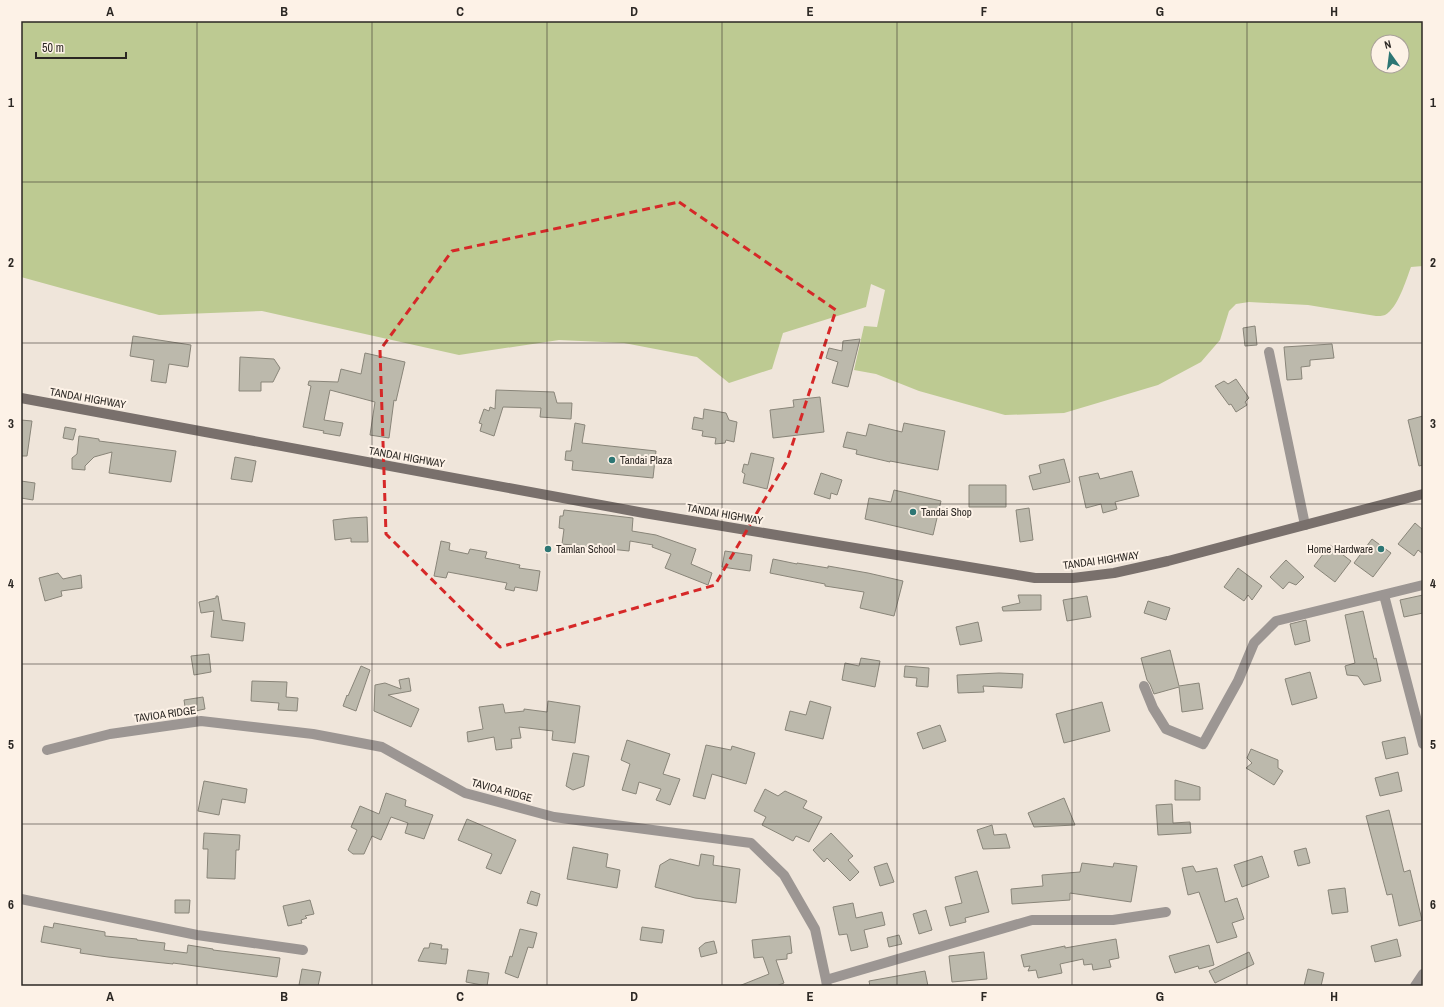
<svg xmlns="http://www.w3.org/2000/svg" width="1444" height="1007" viewBox="0 0 1444 1007" font-family="'Archivo Narrow',sans-serif">
	<style>
		.water { fill: #bdca92; fill-rule: evenodd }
		.building { fill: #bcb9ac; stroke: #898579 }
		.lines { fill: none; stroke-linecap: round; stroke-linejoin: round }
		.minor { stroke: #9c9693; stroke-width: 10 }
		.tertiary { stroke: #9c9693; stroke-width: 10 }
		.secondary { stroke: #79706c; stroke-width: 10 }
		.marked { fill: none; stroke: #d62828; stroke-width: 3; stroke-dasharray: 8 5; stroke-linejoin: round }
		.grid { fill: none; stroke: #2b2723; stroke-width: 1; stroke-opacity: 0.55 }
		.poi-dot { fill: #2d7674; stroke: #fdf2e7; stroke-width: 1.5 }
		.labels { text-anchor: middle; dominant-baseline: central; stroke-width: 4; stroke-linejoin: round; paint-order: stroke }
		.street-label { font-size: 11px; fill: #2b2723; stroke: #fdf2e7 }
		.poi-label { font-size: 11px; fill: #2b2723; stroke: #fdf2e7; text-anchor: start }
		.neatline { fill: none; stroke: #2b2723; stroke-width: 1.5 }
		.grid-label { font-size: 13px; text-anchor: middle; font-weight: bold; fill: #2b2723 }
	</style>
	<rect width="100%" height="100%" fill="#efe5da"/>
	<path class="water" d="M21,21H1423V266L1411,267C1406,280 1398,308 1385,315C1383,316 1378,316 1376,316L1308,305L1249,302L1236,304L1229,311L1220,340L1201,362L1158,385L1064,413L1005,415L919,391L876,374L854,370L864,326L877,327L885,290L871,284L866,307L783,333L772,369L729,383L697,357L624,343L559,340L459,355L262,311L159,315L21,277ZM1378,42H1402V66H1378Z"/>
	<path class="building" d="M1255,326L1257,345L1245,346L1243,328Z
		M133,336L191,345L188,367L169,364L166,383L151,381L154,360L130,356Z
		M860,339L848,387L832,383L838,362L826,358L829,348L842,351L843,341Z
		M1332,344L1334,358L1310,360V366L1301,367L1302,379L1287,380L1284,347Z
		M365,353L405,362L396,401L394,400L389,438L370,435L375,402L330,390L324,420L343,423L340,436L323,433L324,431L303,427L311,386L308,385L309,381L338,382L341,369L361,374Z
		M240,357L274,359L280,368L273,382H261V391H239Z
		M1236,379L1249,398L1245,402L1247,405L1236,412L1231,404L1229,405L1215,386L1224,381L1228,384Z
		M496,390L554,392L557,403H572L571,419L540,417L541,408L503,407L494,436L480,431L482,424L479,423L484,409L489,411L490,407L495,409Z
		M820,397L824,432L773,438L770,410L794,407L793,400Z
		M704,409L726,413L729,420L737,422L734,442L726,440L725,443L715,444L716,438L702,436L703,431L692,429L694,417L703,419Z
		M1423,416V465L1419,466L1408,420Z
		M21,420L32,421L27,456H21Z
		M575,423L585,425L582,443L656,451L653,478L572,470L573,461L565,460L566,451H571Z
		M904,423L945,431L938,470L890,461V462L856,454L857,450L843,447L847,432L866,436L869,424L902,432Z
		M65,427L76,429L73,440L63,438Z
		M79,436L99,439V441L176,451L171,482L109,473L112,452L94,457L85,466V470L72,469V458L77,454Z
		M751,453L774,458L767,489L743,483L745,474L742,472L744,464L748,465Z
		M235,457L256,461L252,482L231,479Z
		M1064,459L1070,482L1033,490L1029,476L1041,473L1039,465Z
		M1132,471L1139,496L1115,502L1117,509L1103,513L1101,504L1086,508L1079,477L1098,473L1100,479Z
		M821,473L842,480L837,495L831,493L830,499L814,494Z
		M21,481L35,483L33,500L21,498Z
		M969,485H1006V507H969Z
		M894,490L941,501L933,535L865,519L869,498L891,502Z
		M1029,508L1033,540L1020,542L1016,510Z
		M564,510L633,518L632,531L656,535L696,549L691,564L712,573L708,585L665,568L671,554L652,547L653,545L630,541L629,551L562,544L564,529L559,528L560,516H563Z
		M367,517L368,542H351V538L335,540L333,520L350,518Z
		M1415,523L1423,530V554L1418,550L1414,556L1398,544Z
		M1372,539L1391,553L1373,577L1354,563Z
		M441,541L450,543L449,550L468,554L470,549L487,552L485,558L520,565L519,568L540,571L537,591L515,587L514,591L505,589L507,583L448,572L446,578L434,576Z
		M1330,545L1351,561L1335,582L1314,566Z
		M725,551L752,555L750,571L722,567Z
		M773,559L797,564V563L828,568V566L868,573L903,581L894,616L860,608L864,592L825,586V584L770,573Z
		M1286,560L1304,577L1296,585L1289,582L1283,589L1270,577Z
		M1238,568L1262,586L1252,600L1248,595L1244,601L1224,587Z
		M58,573L63,579L81,575L82,588L61,591L62,596L45,601L39,578Z
		M1018,595H1041V610L1003,611L1002,607L1020,603Z
		M1423,595V613L1404,617L1400,600Z
		M216,596H218L222,620L245,623L243,641L211,637L214,611L201,613L199,602L216,598Z
		M1087,596L1091,617L1067,621L1063,600Z
		M1148,601L1170,608L1166,620L1144,613Z
		M1363,611L1374,659L1376,658L1381,681L1364,685L1358,676L1347,675L1345,666L1355,663L1345,615Z
		M1306,620L1310,641L1295,645L1290,624Z
		M978,622L982,641L960,645L956,627Z
		M1170,650L1179,686L1199,683L1203,709L1182,712L1179,687L1154,694L1150,684L1147,680L1141,658Z
		M209,654L211,672L194,675L191,656Z
		M861,658L880,661L875,687L842,680L845,663L859,666Z
		M361,666L370,670L356,711L343,706L347,695L348,696Z
		M905,666L929,668L928,687L916,686L917,678L904,677Z
		M1310,672L1317,698L1292,705L1285,679Z
		M999,673L1023,674L1022,688L983,686L984,692L958,693L957,675Z
		M409,678L411,691L388,695L419,709L411,727L374,711L375,685L385,683L401,689L399,680Z
		M252,681L287,682L286,697L298,698L297,711L278,710L279,703L251,701Z
		M203,697L205,709L186,713L184,700Z
		M548,701L580,706L575,743L552,740L553,731L519,727L521,738L511,739L512,748L496,750L494,737L468,742L467,732L483,729L479,707L503,704L505,713L524,711V709L547,712Z
		M810,701L831,707L823,739L785,730L790,711L806,715Z
		M1102,702L1110,731L1064,743L1056,714Z
		M940,725L946,741L923,749L917,733Z
		M1405,737L1408,754L1386,759L1382,742Z
		M627,740L670,754L663,774L680,779L670,805L656,800L661,789L639,782L636,794L622,790L630,764L621,760Z
		M706,745L731,750L732,746L755,753L746,784L712,774L705,799L693,796Z
		M1251,749L1278,760V768L1283,771L1274,785L1246,768L1252,763L1247,758Z
		M573,753L589,756L584,786L573,790L566,786Z
		M1398,772L1402,791L1380,796L1375,778Z
		M1175,780L1200,787V800H1175Z
		M204,781L247,789L245,803L222,799L219,815L198,811Z
		M765,789L778,796L785,791L807,801L803,808L822,817L809,842L796,836L793,841L762,825L766,817L754,811Z
		M386,793L406,800L405,806L433,815L424,839L405,833L408,823L391,817L381,840L372,836L364,854H353L348,850L357,830L351,827L360,806L379,814Z
		M1064,798L1075,825L1034,827L1028,813Z
		M1172,804L1173,823L1190,822L1191,833L1158,835L1156,805Z
		M1389,810L1404,872L1410,870L1422,920L1399,926L1392,894L1387,895L1366,816Z
		M467,819L516,840L501,874L486,868L492,854L458,840Z
		M992,825L994,835L1006,834L1010,848L983,849L977,830Z
		M204,833L240,835L239,850H236L235,879L207,878L208,849H203Z
		M831,833L853,856L848,860L859,872L850,881L827,858L824,862L813,850Z
		M573,847L608,854L606,867L620,870L617,888L567,879Z
		M1306,848L1310,863L1298,866L1294,851Z
		M701,854L714,856L713,865L740,869L736,903L695,898L655,887L660,865L670,859L699,866Z
		M1262,856L1269,877L1242,887L1234,865Z
		M887,863L894,882L880,886L874,867Z
		M1082,863L1113,867L1114,863L1137,866L1131,902L1070,893V900L1012,904L1011,889L1043,886L1042,875L1080,872Z
		M1193,866L1196,872L1217,868L1225,902L1237,898L1244,919L1232,923L1237,937L1217,943L1199,892L1188,895L1182,868Z
		M977,871L989,912L965,918L966,922L950,926L945,907L962,903L955,877Z
		M1345,888L1348,912L1332,914L1328,890Z
		M531,891L540,894L537,906L527,903Z
		M175,900H190L189,913H175Z
		M310,900L314,914L305,916L307,918L301,920L302,923L288,926L283,906Z
		M853,903L856,918L882,912L885,925L864,930L868,947L851,951L847,934L839,935L833,907Z
		M926,910L932,930L919,934L913,914Z
		M54,923L105,932V936L137,939V940L165,943L164,950L187,953L188,945L213,949V950L280,958L277,977L173,963V964L108,957L80,953L81,949L41,942L44,926L53,928Z
		M642,927L664,930L662,943L640,940Z
		M520,929L537,933L533,948L528,947L518,978L505,973L510,956L512,957Z
		M899,935L902,944L889,947L887,938Z
		M790,936L792,953L787,954V959L776,960L784,983L776,986H739L769,974L763,957L754,958L752,940Z
		M1116,939L1119,958L1109,960L1111,967L1093,970L1092,964L1084,965L1083,959L1060,964L1062,973L1038,978L1036,970L1028,971L1030,966L1024,967L1021,955L1065,946V948Z
		M1397,939L1401,956L1375,962L1371,946Z
		M714,941L717,953L701,957L699,948L705,943Z
		M430,943L442,945L441,949H448L446,964L418,961L424,948H429Z
		M1209,945L1214,965L1199,969L1198,966L1175,973L1169,956Z
		M984,952L987,979L952,982L949,956Z
		M1249,952L1254,964L1215,983L1209,971Z
		M302,969L321,972L318,986L299,985Z
		M1308,969L1324,973L1321,986H1304Z
		M468,970L489,973L487,986L466,982Z
		M925,971L928,986H870L869,981Z"/>
	<g class="lines">
		<path class="minor" d="M1269,352L1305,525
			M1384,595L1423,744
			M1144,686L1153,708L1166,729L1203,744L1238,681L1254,643L1276,621L1423,585
			M47,750L110,734L201,721L313,734L382,747L465,793L554,817L751,843L784,875L815,929L826,980L827,986
			M21,899L197,935L303,950
			M826,980L1032,920H1113L1166,912"/>
		<path class="tertiary" d="M1415,986L1423,974"/>
		<path class="secondary" d="M21,398L644,513L1035,578H1073L1114,573L1168,561L1423,494"/>
	</g>
	<path class="marked" d="M679,202L836,310L787,461L715,585L500,647L386,534L380,350L452,251Z"/>
	<path class="grid" d="M197,21V986M372,21V986M547,21V986M722,21V986M897,21V986M1072,21V986M1247,21V986M21,182H1423M21,343H1423M21,504H1423M21,664H1423M21,824H1423"/>
	<g class="poi-dot">
		<circle cx="612" cy="460" r="4"/>
		<circle cx="913" cy="512" r="4"/>
		<circle cx="548" cy="549" r="4"/>
		<circle cx="1381" cy="549" r="4"/>
	</g>
	<g class="labels">
		<g class="street-label">
			<text transform="translate(88 398) rotate(10)">TANDAI HIGHWAY</text>
			<text transform="translate(407 457) rotate(10)">TANDAI HIGHWAY</text>
			<text transform="translate(725 514) rotate(10)">TANDAI HIGHWAY</text>
			<text transform="translate(1101 560) rotate(-8)">TANDAI HIGHWAY</text>
			<text transform="translate(165 714) rotate(-8)">TAVIOA RIDGE</text>
			<text transform="translate(502 790) rotate(15)">TAVIOA RIDGE</text>
		</g>
		<g class="poi-label">
			<text x="620" y="460">Tandai Plaza</text>
			<text x="921" y="512">Tandai Shop</text>
			<text x="556" y="549">Tamlan School</text>
			<text x="1373" y="549" text-anchor="end">Home Hardware</text>
		</g>
	</g>
	<rect width="1444" height="1007" fill="none" stroke="#fdf2e7" stroke-width="44"/>
	<g transform="translate(1390 54) rotate(346)"><circle r="19" fill="#fdf2e7" stroke="#a9a199"/>
	<path d="M0-3L7 15L0 10L-7 15Z" fill="#2d7674"/>
	<text y="-6" font-size="11" font-weight="bold" text-anchor="middle" fill="#2b2723">N</text>
	</g>
	<path d="M36 52v6h90v-6" fill="none" stroke="#2b2723" stroke-width="2"/>
	<text x="42" y="52" font-size="12" fill="#2b2723" stroke="#fdf2e7" stroke-width="3" paint-order="stroke">50 m</text>
	<rect x="22" y="22" width="1400" height="963" class="neatline"/>
	<g class="grid-label">
		<text x="110" y="16">A</text>
		<text x="284" y="16">B</text>
		<text x="460" y="16">C</text>
		<text x="634" y="16">D</text>
		<text x="810" y="16">E</text>
		<text x="984" y="16">F</text>
		<text x="1160" y="16">G</text>
		<text x="1334" y="16">H</text>
		<text x="11" y="107">1</text>
		<text x="1433" y="107">1</text>
		<text x="11" y="267">2</text>
		<text x="1433" y="267">2</text>
		<text x="11" y="428">3</text>
		<text x="1433" y="428">3</text>
		<text x="11" y="588">4</text>
		<text x="1433" y="588">4</text>
		<text x="11" y="749">5</text>
		<text x="1433" y="749">5</text>
		<text x="11" y="909">6</text>
		<text x="1433" y="909">6</text>
		<text x="110" y="1001">A</text>
		<text x="284" y="1001">B</text>
		<text x="460" y="1001">C</text>
		<text x="634" y="1001">D</text>
		<text x="810" y="1001">E</text>
		<text x="984" y="1001">F</text>
		<text x="1160" y="1001">G</text>
		<text x="1334" y="1001">H</text>
	</g>
</svg>
